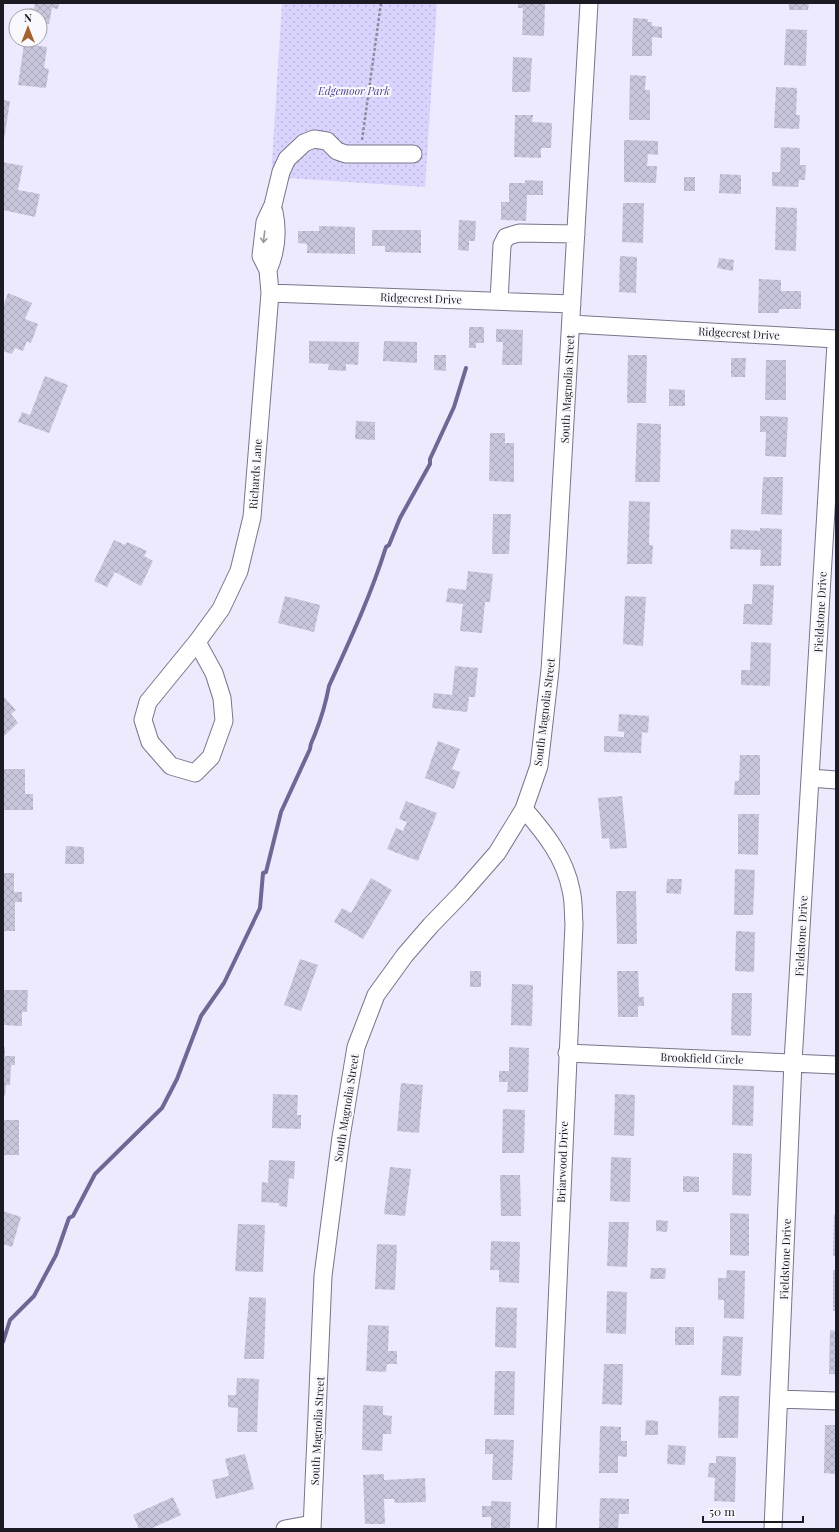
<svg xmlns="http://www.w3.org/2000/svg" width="839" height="1532" viewBox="0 0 839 1532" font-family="'Playfair Display',serif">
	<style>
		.park { fill: url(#park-dots) }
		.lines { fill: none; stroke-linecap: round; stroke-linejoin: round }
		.stream { stroke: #6f6896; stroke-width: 4 }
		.building { fill: url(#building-cross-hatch) }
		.minor-casing { stroke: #78768a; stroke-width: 19 }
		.path { stroke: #8e8c9a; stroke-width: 2.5; stroke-dasharray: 3 2; stroke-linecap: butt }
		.minor { stroke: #fff; stroke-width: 17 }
		.oneway { stroke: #99989c }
		.labels { text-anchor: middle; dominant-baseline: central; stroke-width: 4; stroke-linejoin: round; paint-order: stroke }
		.park-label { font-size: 11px; font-style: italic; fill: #534290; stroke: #f9f9fd }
		.street-label { font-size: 11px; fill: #1c1b23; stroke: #f9f9fd }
	</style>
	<defs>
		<pattern id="park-dots" width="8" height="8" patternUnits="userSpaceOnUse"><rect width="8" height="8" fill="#d9d4fd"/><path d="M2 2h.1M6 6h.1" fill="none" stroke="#bab5d9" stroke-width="1.8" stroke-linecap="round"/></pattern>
		<pattern id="building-cross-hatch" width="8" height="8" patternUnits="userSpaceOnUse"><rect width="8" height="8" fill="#c8c6dc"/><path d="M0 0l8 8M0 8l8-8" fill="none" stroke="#abaabc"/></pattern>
	</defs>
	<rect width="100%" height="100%" fill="#eceafc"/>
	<path class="park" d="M282,3H437L425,187L271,177Z"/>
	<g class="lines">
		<path class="stream" d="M3,1342L10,1320L34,1296L56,1255L69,1218L73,1216L95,1174L162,1108L177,1079L201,1016L224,983L260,908L263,873L266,872L281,812L310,749C310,743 313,740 315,734C321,719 326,702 329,686C350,640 371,595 386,547L389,545L400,518L430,464V459L454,407L466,368"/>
	</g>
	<path class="building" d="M35,3H59L58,9L52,8L49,24L40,22V16H28L30,8L34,9Z
		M518,3H545L544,36L522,35L523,8H518Z
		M789,3H809L808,10H789Z
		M633,18L648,19V22H652V26L662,27V38L652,37V56H632Z
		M786,29L807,30L806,66L784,65Z
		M24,44L47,47L44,68L49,69L46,88L18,85Z
		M513,57L532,58L530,92H512Z
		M630,75L646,76L645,90H650V120H629Z
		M776,87L797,88L796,115H800L799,129L774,128Z
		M3,100L10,101L4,140H3Z
		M515,115H533L532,122L552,123L551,148H541V158L514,157Z
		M624,140L658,141V155L648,154L647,166H657L656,183L624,182Z
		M781,147L800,148V165H806L805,180H799L798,187L772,186V172H780Z
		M3,162L23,166L18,190L40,194L35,217L3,210Z
		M720,174L741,175V194L719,193Z
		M684,177H695V191H684Z
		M525,180L543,181V195H527L526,221L501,220V202H509V183H525Z
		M623,203H644L643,243L622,242Z
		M776,207L797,208L796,251L775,250Z
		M459,220L476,221L475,241H469V251L458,250Z
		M319,226L355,227V254L307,253V244L298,243V231H319Z
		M372,230H421V253L385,252V246H372Z
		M620,256L637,257L636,293L619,292Z
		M719,258L734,260L733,271L717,268Z
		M759,279L781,280V291H801V309H779V313H758Z
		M8,293L32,303L25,319L38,324L31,343L27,341L23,351L15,348L12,354L3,351V307Z
		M469,327H484V343H476V348H469Z
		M496,329L523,330L522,365H502L503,342H496Z
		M309,341L359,342L358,365L346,364V371L328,370L329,364L309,363Z
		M384,341L417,342V363L383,361Z
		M434,355H446V371L434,370Z
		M628,355H647L646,403H627Z
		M731,358H746L745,377H731Z
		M766,360H786V400H765Z
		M45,376L68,385L49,433L18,422L22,412L30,415Z
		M669,389L685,390V406H669Z
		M760,416L788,417L786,457L765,456L766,432H760Z
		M356,421L375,422V440L355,439Z
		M637,423L661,424L660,482H635Z
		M490,433H505V443H514V482L489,481Z
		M763,477H783L782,515L761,514Z
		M629,501L650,502L649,545H653L652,564H627Z
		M493,514H511L509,554H492Z
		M760,528L782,529L781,566H760L761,550L730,549L731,529L760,531Z
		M114,540L125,545L127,542L147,551L144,556L153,561L141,586L115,572L107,587L94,581Z
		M468,571L493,574L490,602H485L482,633L460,631L463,604L446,602L448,588L466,590Z
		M753,584L774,585L772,625L743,624L744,604H752Z
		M285,596L320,605L314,632L278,623Z
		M625,596L646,597L643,646L623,644Z
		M751,642L771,643L770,686L741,685V670H750Z
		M455,666L478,668L475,697H469L467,712L432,708L434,693L452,695Z
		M3,696L16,710L11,714L18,723L4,736Z
		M619,714L649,716L648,733L642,732L641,753L604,752V736L624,737V732L618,731Z
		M438,741L460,749L452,769L460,772L454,789L425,778Z
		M740,755H760V795H734L735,781H739Z
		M3,769H25V794H33V810H3Z
		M622,796L627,848L610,849L609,838L602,839L598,798Z
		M406,801L437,813L418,861L387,849L396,828L403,831L407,822L399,819Z
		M738,814H759L758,855L738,854Z
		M66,846L84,847V864H65Z
		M735,869L755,870L753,915H734Z
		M3,873H14V892H22V902H15V931H3Z
		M371,878L392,890L363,939L334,922L342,908L351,913Z
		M667,879H682L681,894L666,893Z
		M616,891H636L637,944H617Z
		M736,931L755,932L754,972L735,971Z
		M300,959L318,965L301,1011L284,1005Z
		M470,971H481V987H470Z
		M617,971H638L639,997H644V1006H638V1017H618Z
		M512,984L533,985L532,1026L511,1025Z
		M3,990H28L27,1012H22V1026L3,1025Z
		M732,993H752L751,1036L731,1035Z
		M3,1047H5V1056H15V1065H11L10,1085H6L5,1096H3Z
		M509,1047L529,1048L528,1092H507L508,1082H499V1071H509Z
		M401,1083L423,1085L419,1133L397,1131Z
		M733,1085L754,1086L753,1126L732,1125Z
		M273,1094L298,1095L297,1115H301V1129L272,1128Z
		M615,1094L635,1095L634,1136L614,1135Z
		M503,1109L525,1110L524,1153H502Z
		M3,1120H19V1155H3Z
		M733,1153L752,1154L751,1196L732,1195Z
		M611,1157L631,1158L630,1202L610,1201Z
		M269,1160L295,1161L294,1179L289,1178L287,1207L279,1206V1203L261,1202L262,1182L268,1183Z
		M390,1167L411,1169L405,1216L384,1214Z
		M500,1175H520L521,1216H501Z
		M683,1176L699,1177V1192H683Z
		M3,1211L21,1217L12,1247L3,1244Z
		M730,1213L749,1214V1256L730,1255Z
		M834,1215H836V1256H833Z
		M656,1220L668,1221L667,1232L656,1231Z
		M609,1222H629L627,1267L607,1266Z
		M238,1224L265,1225L263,1272L235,1271Z
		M491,1241L520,1242L519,1283L499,1282V1270H490Z
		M377,1244L397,1245L395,1290L375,1289Z
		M651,1268H666L665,1279H650Z
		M727,1270L745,1271L744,1319L724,1318V1300H718V1278H726Z
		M833,1270H836V1311H833Z
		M607,1291L627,1292L626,1334L606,1333Z
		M249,1297L266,1298L264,1359H244Z
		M496,1307L517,1308L516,1348L495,1347Z
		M368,1325L389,1326L388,1351H397V1364H387L386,1372L366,1371Z
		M675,1327H694V1345H675Z
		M830,1330L836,1331V1374H829Z
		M723,1336L743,1337L741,1376L721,1375Z
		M604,1364H623L622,1405L602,1404Z
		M495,1371H515L514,1415H494Z
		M237,1378L259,1379L257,1432H237L238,1408L228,1407V1395H236Z
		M719,1396H739L738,1438H718Z
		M363,1405L383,1406V1415L392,1416L391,1434H383L382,1451L362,1450Z
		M646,1420L658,1421V1435H645Z
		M825,1425H836V1474L824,1473Z
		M600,1426L621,1427V1441H627V1457L618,1456V1473H599Z
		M485,1439L514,1440L512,1480H492L493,1454H485Z
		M668,1445L686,1446L685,1465L667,1464Z
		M245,1454L254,1489L216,1499L212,1480L229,1476L225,1459Z
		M716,1456L736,1457L735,1502L714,1501L715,1478L708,1477L709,1463H716Z
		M384,1474V1480L425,1478L426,1502L395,1503L394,1499H384L385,1524H365L363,1475Z
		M173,1497L181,1515L150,1529H139L133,1515Z
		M600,1498L629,1499V1514H619L618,1529H599Z
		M491,1501L511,1502L510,1529H491V1517H482V1506H491Z"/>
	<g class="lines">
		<defs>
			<path id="minor" d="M268,270C276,252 278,231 274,212
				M270,293L572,304
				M499,301L502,245L506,237L519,233L576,234
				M571,324L836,339
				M197,642L221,609L239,571L252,517L270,293L268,270L261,256L265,222L273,205L281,172L287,159L304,143L314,139L327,141L337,151L346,154H413
				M197,642L214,673L222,698L224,721L211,757L195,773L171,766L150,742L143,720L148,702Z
				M810,778L836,780
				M524,809C545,833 565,858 571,890C574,901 573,913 574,924L547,1529
				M567,1053L836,1065
				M779,1399L836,1401
				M285,1529L312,1524
				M312,1529L323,1276L341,1137L356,1047L376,995L405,955L431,925L461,894L497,853L524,809L539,766L550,670L557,560L589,3
				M773,1529L793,1062L836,343"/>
		</defs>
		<use href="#minor" class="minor-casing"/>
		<path class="path" d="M362,140L381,3"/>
		<use href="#minor" class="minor"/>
	</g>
	<defs><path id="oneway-shaft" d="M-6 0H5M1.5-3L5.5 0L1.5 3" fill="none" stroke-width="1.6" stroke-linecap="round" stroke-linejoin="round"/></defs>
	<use class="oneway" href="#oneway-shaft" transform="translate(264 237) rotate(97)"/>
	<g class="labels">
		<g class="park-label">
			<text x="354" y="90">Edgemoor Park</text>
		</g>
		<g class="street-label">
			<text transform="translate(421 298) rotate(2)">Ridgecrest Drive</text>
			<text transform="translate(739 333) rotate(3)">Ridgecrest Drive</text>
			<text transform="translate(567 389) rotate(-87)">South Magnolia Street</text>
			<text transform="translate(255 474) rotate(-86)">Richards Lane</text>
			<text transform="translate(820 612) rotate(-87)">Fieldstone Drive</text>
			<text transform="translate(544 712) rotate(-83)">South Magnolia Street</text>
			<text transform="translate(801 936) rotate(-87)">Fieldstone Drive</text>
			<text transform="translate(702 1058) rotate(2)">Brookfield Circle</text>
			<text transform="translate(346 1108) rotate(-81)">South Magnolia Street</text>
			<text transform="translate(562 1162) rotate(-88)">Briarwood Drive</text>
			<text transform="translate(785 1259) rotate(-88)">Fieldstone Drive</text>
			<text transform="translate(317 1431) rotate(-87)">South Magnolia Street</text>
		</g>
	</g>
	<rect width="839" height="1532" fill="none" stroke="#1c1b23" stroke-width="8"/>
	<g transform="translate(28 28)"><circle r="19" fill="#f9f9fd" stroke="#a1a0a6"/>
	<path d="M0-3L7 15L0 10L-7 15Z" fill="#a2612d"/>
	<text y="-6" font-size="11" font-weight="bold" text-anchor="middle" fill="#1c1b23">N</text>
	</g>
	<path d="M703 1516v6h100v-6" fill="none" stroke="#1c1b23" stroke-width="2"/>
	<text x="709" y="1516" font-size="12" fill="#1c1b23" stroke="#f9f9fd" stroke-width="3" paint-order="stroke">50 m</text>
</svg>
